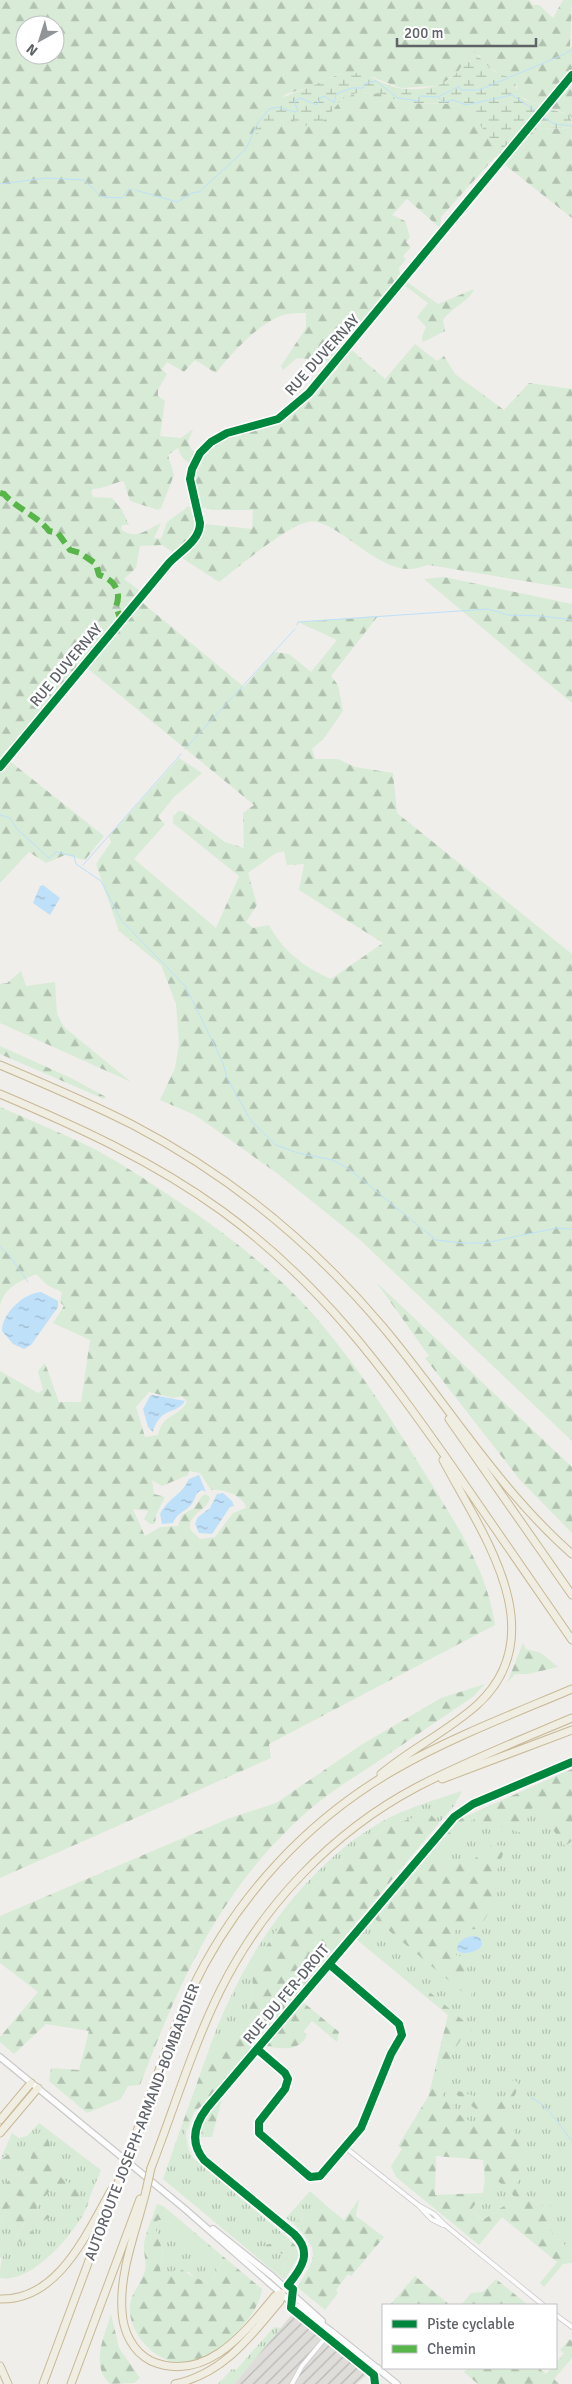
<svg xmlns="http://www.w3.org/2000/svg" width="572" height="2384" viewBox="0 0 572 2384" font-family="Signika,sans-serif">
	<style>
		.industrial { fill: url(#industrial-furrows) }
		.grass { fill: url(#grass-tufts) }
		.forest { fill: url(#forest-firs); fill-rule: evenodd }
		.wetland { fill: url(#wetland-marsh) }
		.water { fill: url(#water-ripples) }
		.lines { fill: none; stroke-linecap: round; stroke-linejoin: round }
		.stream { stroke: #bfe0f9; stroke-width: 1 }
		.street-casing { stroke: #cbcccc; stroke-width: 5.5 }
		.secondary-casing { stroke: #cacacb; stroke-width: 8 }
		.highway-casing { stroke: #c8b996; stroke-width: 9 }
		.street { stroke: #fdfcfc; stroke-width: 4 }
		.secondary { stroke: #fdfcfc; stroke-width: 5.5 }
		.highway { stroke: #f0ede3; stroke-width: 7 }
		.highway-bridge-casing { stroke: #c8b996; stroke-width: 9; stroke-linecap: butt }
		.highway-bridge { stroke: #f0ede3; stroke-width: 7 }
		.quiet { stroke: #58b549; stroke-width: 6; stroke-dasharray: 12 6; stroke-linecap: butt }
		.cycleway-casing { stroke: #fff; stroke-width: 11 }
		.cycleway { stroke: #00873e; stroke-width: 8 }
		.labels { text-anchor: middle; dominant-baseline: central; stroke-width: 5; stroke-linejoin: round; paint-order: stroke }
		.street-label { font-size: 15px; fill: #5f6368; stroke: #fff }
	</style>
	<defs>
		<pattern id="industrial-furrows" width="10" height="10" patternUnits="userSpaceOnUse" patternTransform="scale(1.25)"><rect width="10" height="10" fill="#dfddda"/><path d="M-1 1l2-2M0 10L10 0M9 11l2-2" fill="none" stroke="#b8b7b5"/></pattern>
		<pattern id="grass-tufts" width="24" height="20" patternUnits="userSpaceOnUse" patternTransform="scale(1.25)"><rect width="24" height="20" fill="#d8ebd6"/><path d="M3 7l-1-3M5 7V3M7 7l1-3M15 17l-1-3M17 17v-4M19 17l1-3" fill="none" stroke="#b2c2b1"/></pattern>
		<pattern id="forest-firs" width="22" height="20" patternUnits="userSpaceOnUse" patternTransform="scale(1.25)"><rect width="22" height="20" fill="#d8ebd6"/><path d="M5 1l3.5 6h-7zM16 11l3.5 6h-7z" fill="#b2c2b1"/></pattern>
		<pattern id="wetland-marsh" width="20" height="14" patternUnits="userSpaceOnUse" patternTransform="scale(1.25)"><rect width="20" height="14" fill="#d8ebd6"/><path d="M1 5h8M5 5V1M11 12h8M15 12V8" fill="none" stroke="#b2c2b1"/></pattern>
		<pattern id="water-ripples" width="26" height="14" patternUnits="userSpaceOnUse" patternTransform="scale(1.25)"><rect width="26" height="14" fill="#bfe0f9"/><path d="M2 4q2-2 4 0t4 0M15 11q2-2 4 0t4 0" fill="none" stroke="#9eb9cd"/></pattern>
	</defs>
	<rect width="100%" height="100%" fill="#efeeea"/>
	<path class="industrial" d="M293,2313L368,2374L356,2384H234Z"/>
	<path class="grass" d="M572,1769V2252L516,2198L484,2220L471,2210L483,2193L485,2186L482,2145L429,2095L448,2015L357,1940L460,1819Z
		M462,1791L454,1806L439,1823L429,1813L391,1825L368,1839L345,1857L290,1910L252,1968L253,1992L241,2030L207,2055C237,1966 297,1871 381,1822C406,1808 435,1800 462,1791Z
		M183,2122C188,2134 185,2147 193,2158L288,2238L266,2245V2249L286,2255L282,2278L163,2179Z
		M39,2123L101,2170L89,2199L80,2198L60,2178L64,2171L48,2158L40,2132L30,2160L20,2147L1,2158L12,2133L19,2138L27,2136Z
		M2,2167L34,2173L30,2177L21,2179L14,2174L0,2191V2170Z
		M52,2187L68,2193L79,2207H87C75,2233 32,2284 0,2278C0,2248 8,2244 35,2235L28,2229L52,2216L51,2213L43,2217L36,2207Z
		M310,2191L329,2208L293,2223L286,2218Z
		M17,2195L20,2197L13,2226L26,2220L17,2236L0,2252V2221Z
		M158,2220H165L213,2258L216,2275L209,2282L195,2278L189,2272L165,2276L160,2270L163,2252L155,2227Z
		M274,2327L281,2328L234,2384H218L232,2369L236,2370Z"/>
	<path class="forest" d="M0,0H529L533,5H539L553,18L563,0H572L570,47H572V118C555,105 533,109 517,92V85C504,75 486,70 479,55L468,53L459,71L446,81L434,86L401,88L372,77L339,74L313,86L286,94L253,134L287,117L304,125L342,99L359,92L382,94L404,103L457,104L470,112L496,146L535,129L572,128V218L495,157L441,217L440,228L407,199L392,215L405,221L410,237L406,242L411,247L403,256L406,259L399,268L401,278L347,346L385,379L415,344L437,361L444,356L455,374L504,410L529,383L572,389V589L429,565C423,566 416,569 410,569C373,570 334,516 308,522C287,526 238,567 219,582L162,545L140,546L136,568L124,579L143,593L138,599L244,687L274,652L289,654L311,672L337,640L298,622L378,616L331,676L338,685L343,711L325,737L312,749L315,759H338L355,767L393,773L397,813L572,954V1441L359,1239L278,1174L195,1115L160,1100L175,1068L179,1044L176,1004L161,965L119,931L96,864L111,842L109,836L179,758L202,773L174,797L158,817L165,824L134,859L216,928L239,876L173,823V816L179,811L184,812L225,842L244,848L243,813L254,805L82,664L2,755L104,836L85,860L65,855L46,863L29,852L0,883ZM25,25H55V55H25ZM306,313V328L281,366L283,370L297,358L330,361L338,368L309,400L292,414L272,424L223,439L202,458L192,450L188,442L193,429L181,438L160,436L165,401L158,396V390L167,374L162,369L167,362L184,372L195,360L216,373C231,354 262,319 287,314C293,313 300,313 306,313ZM178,448C181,459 187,462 196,467L193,486L198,506L212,510H253L252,529L195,523L189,506L167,522L161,539L154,538L161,523C146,530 135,541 121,529L122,525H129L122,510L112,498L93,497L91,492L93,489L101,488L122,481L124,482L130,501L158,510L161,508L174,475L168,455ZM284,851L287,865L304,864L299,890L383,943L331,979C305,968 282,950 269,925L253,928L246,922L257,905L248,873L276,853Z
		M407,282L438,304L474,289C471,300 451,308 443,320L445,331L423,342L422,337L426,327L417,317L428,303L404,285Z
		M444,577L572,604V703L424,579Z
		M21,971L26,986L55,982L57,1014L64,1027L131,1082L0,1023V984L7,983Z
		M0,1046L71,1078L106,1097L104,1099L0,1054Z
		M0,1107C27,1119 54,1130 80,1142C110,1156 137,1174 164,1192C220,1229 274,1269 318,1320C358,1367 392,1420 424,1472C454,1521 487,1568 495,1625L269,1744L271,1758L0,1878V1371L38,1393L43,1390L38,1371L45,1363L59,1402H81L90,1340L53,1323L64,1306L60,1302L62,1292L47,1285L36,1274C19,1282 5,1287 0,1305ZM149,1392L173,1398L182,1396L187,1402C178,1418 163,1413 158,1435L145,1437L136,1407ZM189,1471L200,1473L211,1490C222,1488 245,1496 246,1508L233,1513L215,1537L200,1539L190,1529C189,1512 206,1512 210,1498L206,1494L202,1496L194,1508L182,1515L178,1526L160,1527L145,1536L133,1509L148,1511L144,1519L150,1524H155L156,1515L165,1497L154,1494L152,1480L162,1486L188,1475Z
		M377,1283L572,1467V1533L520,1480L425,1358L429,1356Z
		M523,1643L526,1649L541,1653L558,1667L528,1674H515L507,1683Z
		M485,1684L474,1696C442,1718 409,1740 377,1762C354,1777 330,1792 309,1810C221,1887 181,1978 140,2085L128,2086L121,2099L87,2113L49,2081L51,2068L79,2070L89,2031L46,2024L14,2054L0,2042V2037L38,1992L0,1963V1916L230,1818L276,1803L361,1745L441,1698Z
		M572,1769V1841L565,1846L551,1827L546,1811L538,1806L531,1809L522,1833L473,1819L434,1863L473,1860L492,1845L506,1846C503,1855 498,1865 496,1875C491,1900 495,1907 478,1929L454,1930L456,1955L464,1957L468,1966L463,1974L472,1991L471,1999L375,1919L460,1819Z
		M429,1813L439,1823L212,2097L194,2112L187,2131L183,2122L207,2055L241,2030L253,1992L252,1968L290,1910L345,1857L368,1839L391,1825Z
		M426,1989L472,2028L471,2031L464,2035L452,2053L451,2065L438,2086V2089L443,2092L442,2098L455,2107L452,2110L473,2123L481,2113L453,2092L455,2090C473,2095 500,2109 512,2088L509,2084L513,2080L517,2082C520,2096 506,2102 505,2116L519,2141L522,2151L516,2188L540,2208L543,2205L544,2196L556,2215L554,2227H546L572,2252V2263L563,2264L544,2287L540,2283L557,2262L502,2217L479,2245L396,2177L391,2166L402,2149L398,2146L429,2095L448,2015L421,1992ZM436,2156L484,2160L485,2178L483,2193L435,2195ZM497,2180L516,2198L483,2220L471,2210L483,2193Z
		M303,2002L339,2032L337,2042L312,2021L303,2032L307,2035C300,2052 280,2049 266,2046Z
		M222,2099L212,2137H200L204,2120Z
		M40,2131C51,2138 51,2147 48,2158L64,2171L61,2178L80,2189V2198L89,2199L87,2207H79L68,2193L52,2188L36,2207L43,2217L51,2213L52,2216L29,2229L36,2235L11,2245L0,2259V2252L17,2236L26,2221L13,2226L11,2224L20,2197L17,2195L0,2221V2191L14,2174L22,2179L30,2177L34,2173L2,2167L0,2170V2160L20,2146L30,2160Z
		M359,2199L356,2216L384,2237L351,2276L348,2274L336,2290L338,2293L325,2310L297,2287C318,2256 320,2250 293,2223L329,2208L344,2220Z
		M157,2204L163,2206L262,2289C261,2313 219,2355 195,2362C165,2370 133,2342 130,2313C128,2294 140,2288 145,2271C147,2262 143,2253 144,2244C146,2231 153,2217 157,2204ZM158,2220H165L213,2258L216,2275L209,2282L195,2278L179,2268L165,2276L160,2270L163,2252L155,2227Z
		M288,2238L295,2245L299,2256L285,2279L282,2278L286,2255L266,2249V2245Z
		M415,2276L450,2305H390Z
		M496,2279L528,2305H461L471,2293L483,2292Z
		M111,2314L119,2348L140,2378L134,2383L110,2384C90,2365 104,2337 111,2314Z
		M570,2339L572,2341V2358L554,2379L559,2384H478L464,2372L468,2368H539L546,2374L552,2368H556V2363L564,2353L560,2350Z"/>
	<path class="wetland" d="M473,51L493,71L515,80L517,92L525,100L571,116L572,128C544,127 523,130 502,149L496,146L470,112L457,104L404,103L382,94L359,92L342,99L318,128L304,125L287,117L253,135C265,97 288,97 319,83C331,78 342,71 355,73C368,74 379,82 391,86C413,93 445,89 459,70C463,65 465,58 468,53Z"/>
	<path class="water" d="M43,885L60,898L50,915L33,903L40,886Z
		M41,1292L58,1301V1307L31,1345L24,1349L13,1344L2,1331C2,1313 24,1293 41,1292Z
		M153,1395L185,1401C177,1415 160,1406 153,1432L148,1427L143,1409L150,1396Z
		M199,1475L206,1492L202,1490C194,1493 196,1500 190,1506C183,1513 177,1513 173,1523L162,1524L160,1514C168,1498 182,1495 189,1479Z
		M223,1493L232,1501L234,1506L230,1507L212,1534L199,1533L195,1524L198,1517L210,1508L217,1494Z
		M475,1936L480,1938L482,1944L480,1948C475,1952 462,1956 457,1950C457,1941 466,1936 475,1936Z"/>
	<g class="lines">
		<path class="stream" d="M439,98L444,102L453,100L466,105L512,95L536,111
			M543,117L555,124L572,126
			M0,184L47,178L84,180L102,197L122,198L129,189L132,190
			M135,190L177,202L192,193L199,192L246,149L257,124L269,109L278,107L295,112L298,111L294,101L300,98L317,105L320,98L324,96L334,103L336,94L352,88H363L366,83L376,81L398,98L418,101L420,96L438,97L459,86L461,90H479L565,54L572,49
			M297,625L298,622L488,609L508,615L542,616L572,620
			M185,749L295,629
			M0,815L10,818L17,829L49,858L56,852L74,856L76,864L101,881L121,920L186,987L223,1063L227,1078L251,1121L276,1145L298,1153L333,1160L349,1169L436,1240L462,1243H485L557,1228L572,1229
			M83,865L181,754
			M0,1247L9,1255L28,1282
			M531,2098C547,2103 561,2128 572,2141"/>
		<defs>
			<path id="street" d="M0,767L169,563C180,551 200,541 200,523L190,479L192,469L200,453L211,442L227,433L278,419L309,393L572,75
				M257,2049L285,2073L288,2079L285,2089L259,2122V2133L310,2177L320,2176L361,2128L391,2054L402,2035L399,2024L329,1964
				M346,2148L418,2205L434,2214L445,2225L543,2305
				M419,2206L431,2219L443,2225
				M285,2289C299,2271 314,2253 294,2234L203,2158L195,2142L198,2121L454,1817L473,1804L572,1762
				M556,2315L572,2327
				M292,2384L302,2366L331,2331"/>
			<path id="secondary" d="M0,2057L185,2209L291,2302L331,2331L397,2384
				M213,2229L272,2276L322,2321
				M375,2384L374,2375L378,2368"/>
			<path id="highway" d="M0,1065C45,1084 90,1103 133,1125C229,1175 313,1244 383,1327C446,1402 498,1489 572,1554
				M0,1094C78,1127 153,1161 222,1211C322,1284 382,1367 452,1466C492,1524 532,1582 572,1640
				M449,1419L572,1595
				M381,1774C411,1749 448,1731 477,1705C556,1633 481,1532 443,1460
				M442,1779L572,1730
				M0,2120L31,2083
				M0,2133L38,2088
				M130,2150C150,2097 167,2042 191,1991C235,1898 307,1820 396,1769C452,1737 513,1714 572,1689
				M151,2168C174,2109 192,2048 220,1991C262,1906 332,1832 417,1787C467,1761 520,1740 572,1718
				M146,2191C137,2229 119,2271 122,2311C123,2331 132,2351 151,2361C206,2384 245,2332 275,2296L282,2293L280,2301C250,2337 224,2373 175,2384
				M0,2299C59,2301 87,2232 112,2189
				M0,2366L8,2384
				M43,2384L122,2172
				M71,2384L140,2199"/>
		</defs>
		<use href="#street" class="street-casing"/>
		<use href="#secondary" class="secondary-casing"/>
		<use href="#highway" class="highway-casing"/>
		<use href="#street" class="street"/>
		<use href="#secondary" class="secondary"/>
		<use href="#highway" class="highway"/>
		<defs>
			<path id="highway-bridge" d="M122,2172L130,2150
				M146,2191L151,2168"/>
		</defs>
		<use href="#highway-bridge" class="highway-bridge-casing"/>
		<use href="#highway-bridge" class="highway-bridge"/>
		<path class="quiet" d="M0,493L4,494C16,508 39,517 49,531L58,533L70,550L80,553L96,564L99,575C114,579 122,592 116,606L121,621"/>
		<defs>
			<path id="cycleway" d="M0,767L169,563C180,551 200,541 200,523L190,479L192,469L200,453L211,442L227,433L278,419L309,393L572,75
				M257,2049L285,2073L288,2079L285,2089L259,2122V2133L310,2177L320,2176L361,2128L391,2054L402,2035L399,2024L329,1964
				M375,2384L374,2375L291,2308L293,2289L288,2285C302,2268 313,2252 294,2234L204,2160C190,2143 194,2125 207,2108L454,1817L473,1804L572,1762"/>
		</defs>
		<use href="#cycleway" class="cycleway-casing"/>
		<use href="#cycleway" class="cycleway"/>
	</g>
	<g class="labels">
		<g class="street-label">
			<text transform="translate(322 355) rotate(-48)">RUE DUVERNAY</text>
			<text transform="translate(66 665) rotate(-50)">RUE DUVERNAY</text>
			<text transform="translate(286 1994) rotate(-50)">RUE DU FER-DROIT</text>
			<text transform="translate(142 2122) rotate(-69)">AUTOROUTE JOSEPH-ARMAND-BOMBARDIER</text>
		</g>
	</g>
	<rect x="382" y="2304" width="175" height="65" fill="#ffffff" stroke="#bfc1c3"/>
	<rect x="392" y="2320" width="25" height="8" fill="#00873e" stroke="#bfc1c3"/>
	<text x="427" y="2329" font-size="15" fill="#5f6368">Piste cyclable</text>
	<rect x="392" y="2345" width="25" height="8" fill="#58b549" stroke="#bfc1c3"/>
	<text x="427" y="2354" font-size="15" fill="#5f6368">Chemin</text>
	<g transform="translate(40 40) rotate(219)"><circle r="24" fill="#ffffff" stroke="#bfc1c3"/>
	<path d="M0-4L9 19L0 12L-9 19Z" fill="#919496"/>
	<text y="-8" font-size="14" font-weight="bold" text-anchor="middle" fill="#5f6368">N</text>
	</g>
	<path d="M397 38v8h139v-8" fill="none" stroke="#5f6368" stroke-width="2.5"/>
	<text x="404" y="38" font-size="15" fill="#5f6368" stroke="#ffffff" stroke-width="4" paint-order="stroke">200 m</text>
</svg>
